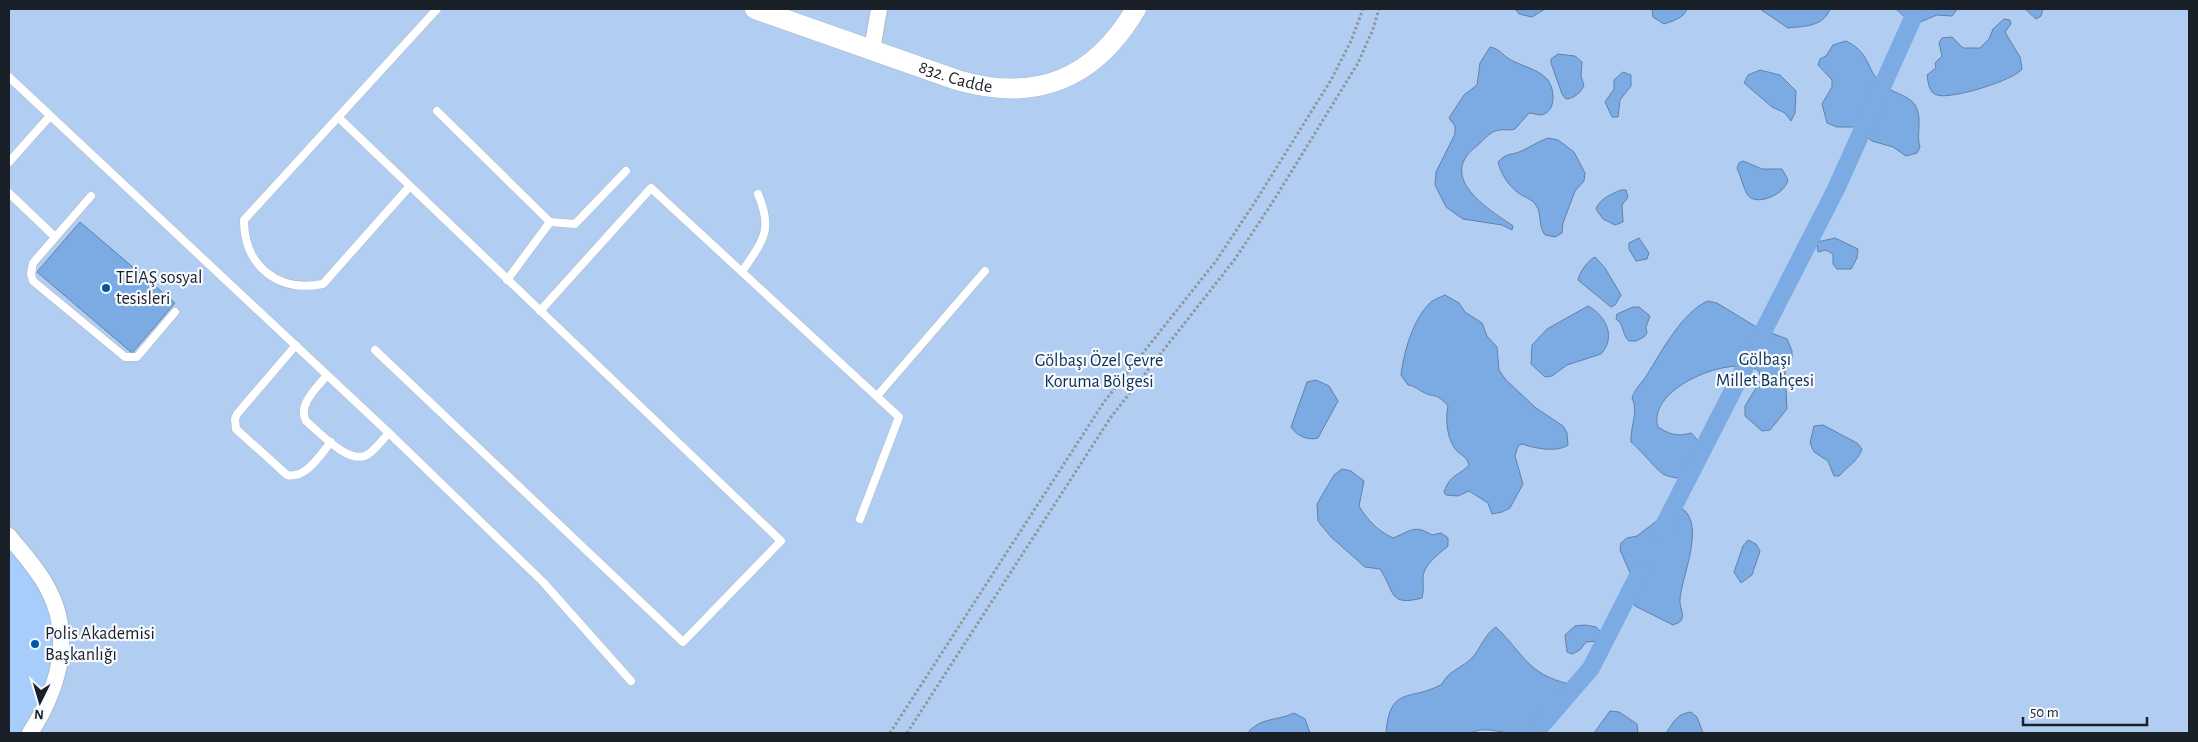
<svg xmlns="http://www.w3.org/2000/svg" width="2198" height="742" viewBox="0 0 2198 742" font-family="'Alegreya Sans',sans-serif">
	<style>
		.green { fill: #b1cef2 }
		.forest { fill: #a6cdfb }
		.water { fill: #7cabe3; stroke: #5f81ab }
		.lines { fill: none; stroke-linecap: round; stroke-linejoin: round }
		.canal { stroke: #7cabe3; stroke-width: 18 }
		.service-casing { stroke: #abbbcf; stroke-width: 9 }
		.minor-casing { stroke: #abbbcf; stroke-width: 18 }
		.tertiary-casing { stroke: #abbbcf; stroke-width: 21 }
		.path { stroke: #91969b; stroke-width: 3; stroke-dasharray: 2.5 2.5; stroke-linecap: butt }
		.service { stroke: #fff; stroke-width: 8 }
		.minor { stroke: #fff; stroke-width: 16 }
		.tertiary { stroke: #fff; stroke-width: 20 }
		.poi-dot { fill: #0057a4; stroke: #f6fafe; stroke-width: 2 }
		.labels { text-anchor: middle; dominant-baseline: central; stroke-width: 4.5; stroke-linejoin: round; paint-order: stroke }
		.street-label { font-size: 18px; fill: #1a2027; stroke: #f6fafe }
		.poi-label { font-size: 18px; fill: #1a2027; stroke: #f6fafe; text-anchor: start }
		.park-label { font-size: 18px; fill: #0e2f53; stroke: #f6fafe }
	</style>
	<rect width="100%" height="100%" fill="#f6fafe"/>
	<path class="green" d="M9,9H2189V733H9Z"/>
	<path class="forest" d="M9,536L35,569L61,632L30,733H9Z"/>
	<path class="water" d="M1545,9L1532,17L1519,14L1516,10Z
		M1652,9H1687C1684,18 1673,21 1664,24L1653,17Z
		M1760,9H1830C1823,27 1805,26 1788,28Z
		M1896,9H1956V11L1952,16L1937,15L1913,25Z
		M2025,9H2043L2041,16L2036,19Z
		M2004,19L2010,20L2011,24L2005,32L2020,57L2022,69C2015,80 1950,100 1937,95C1929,93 1928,82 1927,75L1936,68L1935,63L1942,56L1939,43L1942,38L1952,37L1963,48H1980L1989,39L1993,29Z
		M1846,41C1874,55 1863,70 1886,87C1895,94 1913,96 1917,109C1922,122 1916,135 1920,147L1917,153L1906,156L1893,147L1872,141L1854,127H1837L1827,123L1822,104L1832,87V80L1818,65L1820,59L1826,56L1833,45Z
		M1490,47C1498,48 1502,54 1509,59C1521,66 1538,69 1547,79C1555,88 1557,112 1541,115C1538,115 1533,113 1529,113L1515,129C1509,131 1504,129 1499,130C1489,132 1485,139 1478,145C1437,175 1483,206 1509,223L1513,226L1512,230L1502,225L1463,219L1446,207L1435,185L1436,172L1455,134V126L1449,118L1464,95L1477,85L1480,63Z
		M1558,54L1575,56L1582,62L1581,76L1584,86C1580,93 1575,98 1566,99L1562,94L1551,63V59Z
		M1760,70L1780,75L1796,91L1795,113L1791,121L1785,113L1772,107L1744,83L1748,75Z
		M1623,72L1631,75V86L1620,100L1618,117H1612L1605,102L1614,89V80Z
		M1548,138L1558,140L1574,152L1585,173L1584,181L1575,191L1563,223L1562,233L1555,237L1545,235C1538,226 1542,214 1536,205C1532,199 1526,198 1520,194C1509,187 1501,174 1498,162C1505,154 1510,155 1519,152C1527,149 1537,142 1548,138Z
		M1743,161L1762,169H1782L1788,180C1784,196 1754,207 1747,194C1743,187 1741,176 1737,168L1739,163Z
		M1621,190H1626L1628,197L1622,205L1623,222L1615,225L1603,219L1596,209C1600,198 1612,194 1621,190Z
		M80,222L175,303L132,353L37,272Z
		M1639,238L1649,253L1647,259L1636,261L1629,249V243Z
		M1835,238L1858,249L1857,258L1851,269H1837L1833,264V254L1826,250L1818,252L1817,242Z
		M1595,257L1605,268L1621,295L1615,305L1611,307L1578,280C1579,273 1588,260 1595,257Z
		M1445,295L1459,303L1465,312L1482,323L1487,336L1497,347L1499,370L1506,380L1536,408L1563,426L1567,433L1568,445C1557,453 1533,448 1522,444L1518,446L1515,456L1523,484L1510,508L1502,512L1492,514L1488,503L1469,491L1458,496L1446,495L1444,492C1450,474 1459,476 1469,465C1467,457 1462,456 1456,450C1447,439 1445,420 1448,406C1435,391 1435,399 1423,392C1417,389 1415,386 1408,385L1401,375C1404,351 1413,319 1431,302C1435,299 1441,297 1445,295Z
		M1708,301L1717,303L1758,328L1787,339L1792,351V358L1785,371L1787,409L1770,430L1762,431L1745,416V406L1761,380L1759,371C1733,353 1646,388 1658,427C1669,434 1677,437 1691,433C1699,440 1701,446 1701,457C1702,482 1683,481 1665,475C1659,473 1639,448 1631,442C1630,427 1639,411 1632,398C1635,388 1642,383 1647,375C1661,352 1683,311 1708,301Z
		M1588,306C1607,316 1616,338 1601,354L1567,365L1552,376L1545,377L1531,364L1532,345L1547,329Z
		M1633,307H1639L1650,316L1646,327L1647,333L1644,337L1636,341H1629C1622,335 1624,324 1616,319L1617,314Z
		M1316,380L1329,386L1338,401L1318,438C1308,441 1297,436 1291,427L1307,382Z
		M1823,425L1857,443L1862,449C1858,461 1847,467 1839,476H1834L1828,461L1814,452L1810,443L1814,426Z
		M1342,469L1351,471L1364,481L1359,506C1368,521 1378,531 1393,538C1411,531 1414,524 1432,535L1441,533L1448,538V546C1439,554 1423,565 1423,578C1423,586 1424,590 1422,598C1388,607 1395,591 1380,569L1365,567L1331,537L1318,521L1317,504L1334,475Z
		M1683,509C1705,527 1682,575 1680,599C1679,606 1684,612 1682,618C1681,623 1677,623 1673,625L1635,606L1632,599L1631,575L1620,550L1621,543L1627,538L1637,536L1667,513Z
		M1748,540L1756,544L1760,551L1752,575L1741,583L1734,572L1743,546Z
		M1585,625L1596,627L1603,634L1599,641L1586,642L1580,650L1572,654L1567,652L1565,635L1575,626Z
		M1496,627C1523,653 1527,674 1569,684L1568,694L1543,717L1531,732C1511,740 1490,723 1471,733H1386C1390,684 1411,702 1442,684C1448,671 1462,668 1472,658C1481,648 1484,635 1496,627Z
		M1610,711L1619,712L1637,724L1638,733H1594Z
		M1691,712L1697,717L1703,733H1666C1674,722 1676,714 1691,712Z
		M1294,713L1305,719L1310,733H1249V731C1264,717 1276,721 1294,713Z"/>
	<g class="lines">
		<path class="canal" d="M1661,531L1836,189L1917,9
			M1535,733L1591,668L1641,570"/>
		<defs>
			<path id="service" d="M9,77L389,433L543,582L631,681
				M437,111L550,222
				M338,117L781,541L683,642L375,350
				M9,162L50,116
				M409,187L323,284C278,293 244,266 244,220L437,9
				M9,193L55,237
				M91,196L33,263L31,274L33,281L125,357H137L175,312
				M742,272C762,241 774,232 758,194
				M507,280L550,222L575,224L626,171
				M540,311L651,188L899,417L860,519
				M296,345L237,414L235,419L236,429L287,475C306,479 320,455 331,442
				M327,375C318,387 297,404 306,421C319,432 349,465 367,455C375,450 382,440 389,433
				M877,396L985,271"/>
			<path id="minor" d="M872,50L879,9
				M9,536C22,553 38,569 48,589C74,637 58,690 30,733"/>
			<g id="tertiary">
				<path id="s1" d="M755,9L957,80C1036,103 1094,80 1136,9"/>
			</g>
		</defs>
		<use href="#service" class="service-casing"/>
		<use href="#minor" class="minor-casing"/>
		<use href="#tertiary" class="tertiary-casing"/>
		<path class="path" d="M890,733L1104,402L1216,261L1257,199L1331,80L1351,41L1363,9
			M907,733L1111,417L1235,259L1274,200L1358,63L1373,29L1379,9"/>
		<use href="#service" class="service"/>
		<use href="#minor" class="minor"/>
		<use href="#tertiary" class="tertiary"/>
	</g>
	<g class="poi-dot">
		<circle cx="106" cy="288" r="5"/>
		<circle cx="35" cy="644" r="5"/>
	</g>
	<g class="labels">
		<g class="street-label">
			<text stroke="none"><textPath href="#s1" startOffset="212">832. Cadde</textPath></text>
		</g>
		<g class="poi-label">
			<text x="116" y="278">TEİAŞ sosyal<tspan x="116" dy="21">tesisleri</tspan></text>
			<text x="45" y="634">Polis Akademisi<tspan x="45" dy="21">Başkanlığı</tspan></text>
		</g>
		<g class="park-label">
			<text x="1765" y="360">Gölbaşı<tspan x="1765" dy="21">Millet Bahçesi</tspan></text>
			<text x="1099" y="361">Gölbaşı Özel Çevre<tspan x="1099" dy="21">Koruma Bölgesi</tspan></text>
		</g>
	</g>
	<rect width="2198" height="742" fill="none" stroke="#1a2027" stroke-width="20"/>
	<g transform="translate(40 702) rotate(185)" stroke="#f6fafe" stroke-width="4" paint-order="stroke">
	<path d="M0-4L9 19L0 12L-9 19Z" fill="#1a2027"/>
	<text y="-8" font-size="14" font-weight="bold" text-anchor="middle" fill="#1a2027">N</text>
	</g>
	<path d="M2023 717v8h124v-8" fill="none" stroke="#1a2027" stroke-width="2.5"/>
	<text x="2030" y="717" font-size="15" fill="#1a2027" stroke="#f6fafe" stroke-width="4" paint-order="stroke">50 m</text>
</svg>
